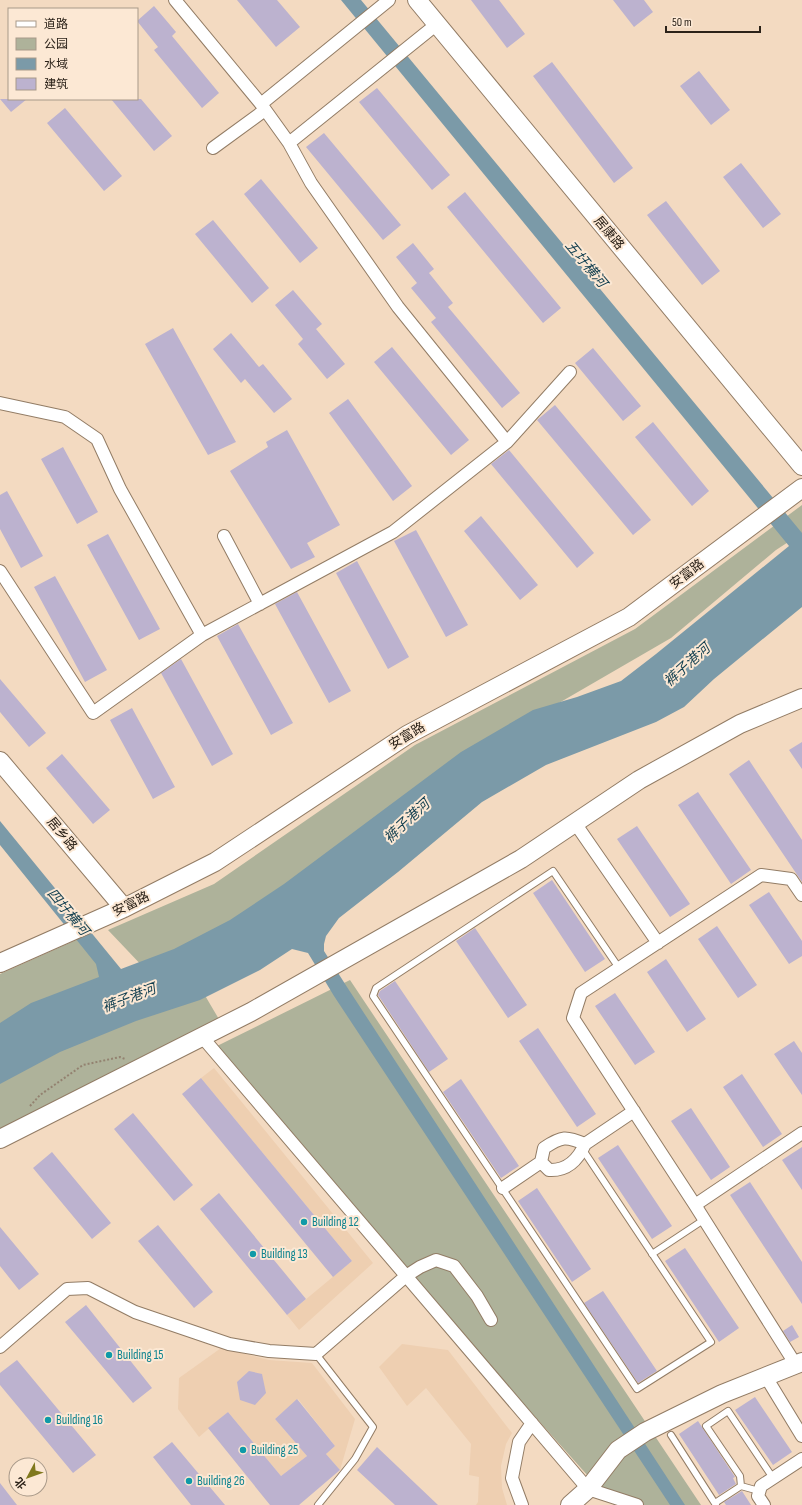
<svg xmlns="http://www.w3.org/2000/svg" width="802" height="1505" viewBox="0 0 802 1505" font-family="'Sofia Sans Condensed','Noto Sans SC',sans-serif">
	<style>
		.built { fill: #eecfb1 }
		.green { fill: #aeb29a }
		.water { fill: #7b9aa8 }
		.building { fill: #bcb2cf }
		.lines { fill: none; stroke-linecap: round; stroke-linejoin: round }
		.lane-casing { stroke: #927c65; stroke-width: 8 }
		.street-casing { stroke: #927c65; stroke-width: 14 }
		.secondary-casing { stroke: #927c65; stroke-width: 20 }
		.path { stroke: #938270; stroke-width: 2; stroke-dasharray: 2 2; stroke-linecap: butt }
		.lane { stroke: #fff; stroke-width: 6 }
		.street { stroke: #fff; stroke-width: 12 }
		.secondary { stroke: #fff; stroke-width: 18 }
		.culture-dot { fill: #0f9aa8; stroke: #fce8d4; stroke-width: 1.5 }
		.labels { text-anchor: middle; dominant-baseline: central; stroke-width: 4; stroke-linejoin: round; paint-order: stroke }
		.street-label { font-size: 13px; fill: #2b2219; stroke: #fce8d4 }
		.culture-label { font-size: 13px; fill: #0d838f; stroke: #fce8d4; text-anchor: start }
		.water-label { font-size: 14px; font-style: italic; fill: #113e4f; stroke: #fce8d4 }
	</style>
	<rect width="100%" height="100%" fill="#f3dac1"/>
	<path class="built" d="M214,1068L373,1263L299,1330L287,1315L352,1261L201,1078Z
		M402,1344L448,1350L512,1433L506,1444L501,1466L502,1488L507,1505H476L478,1502L479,1477L469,1475L471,1444L426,1388L407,1406L379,1367Z
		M221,1348L269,1360L312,1363L355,1419L340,1470L326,1454L335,1446L298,1399L275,1419L307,1456L281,1476L228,1412L199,1437L178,1409L179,1378Z"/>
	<path class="green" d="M802,505V533L776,550L671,638L507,733L283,902L146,970L108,930L214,884L415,745L635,629Z
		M83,937L118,981L0,1039V974Z
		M350,980L701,1505H614L419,1287L217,1046Z
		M200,987L220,1021L0,1130V1078Z"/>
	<path class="water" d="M341,0H361L802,533V607L714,679L684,707L656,722L546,765L482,802L398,872L339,918L326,936L324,944V951L347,987L685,1505H670L334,996L308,953L292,949L260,970L200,1000L136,1021L60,1052L0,1084V1023L31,1003L99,977L96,964L0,845V821L121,969L174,949L230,920L284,884L461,752L533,710L577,697L621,681L656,654L789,546Z"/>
	<path class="building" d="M237,0H277L300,27L276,47Z
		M471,0H499L525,34L507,48Z
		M613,0H644L653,12L634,27Z
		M154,6L176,32L172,36L219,93L202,108L154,50L158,47L137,21Z
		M552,62L633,168L614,183L533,76Z
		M699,71L730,110L711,125L680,86Z
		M377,88L450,175L432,190L359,102Z
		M0,99H27L11,112Z
		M111,99H141L172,136L154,151Z
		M65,108L122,176L104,191L47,123Z
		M324,133L401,225L383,240L306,147Z
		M741,163L781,214L763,228L723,177Z
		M261,179L318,248L300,263L244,194Z
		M465,192L561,308L543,323L447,207Z
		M666,201L720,271L702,285L647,215Z
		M213,220L269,288L252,303L195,234Z
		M413,243L434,269L429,273L453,303L448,307L520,393L502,408L431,322L436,318L411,288L417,283L396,257Z
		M293,290L322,324L316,329L345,364L327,379L298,344L303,339L275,305Z
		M173,328L236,442L208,455L145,344Z
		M231,333L259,367L263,364L292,399L274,413L245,379L241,383L213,349Z
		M392,347L469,440L451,455L374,362Z
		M593,348L641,406L623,421L575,363Z
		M348,399L412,486L393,501L329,413Z
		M555,405L651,520L633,535L537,420Z
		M653,422L709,491L692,506L635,437Z
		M287,430L340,525L307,543L315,557L291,569L230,471L268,447L266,442Z
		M63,447L98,512L77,524L41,459Z
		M509,450L594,553L577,568L491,464Z
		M7,491L43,556L21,568L0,529V495Z
		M481,516L538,585L520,600L464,531Z
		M416,530L468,625L446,637L394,541Z
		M108,534L160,629L139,640L87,545Z
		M357,561L409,657L388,669L336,573Z
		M55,576L107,670L85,682L34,587Z
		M297,592L351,691L329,703L275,604Z
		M238,624L293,723L271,735L217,636Z
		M181,659L233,754L212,766L161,673Z
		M0,679L46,733L29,747L0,712Z
		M132,708L175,787L153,799L110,720Z
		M802,742V769L789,750Z
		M62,754L110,810L93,824L46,768Z
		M749,760L802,840V882L729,774Z
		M698,792L751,870L731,884L678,805Z
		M637,826L690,904L670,917L617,839Z
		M552,880L605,959L585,972L533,893Z
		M769,892L802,941V956L789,964L749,905Z
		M717,926L757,985L738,998L698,939Z
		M475,928L527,1005L508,1018L456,941Z
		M666,959L706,1019L687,1032L647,972Z
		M395,981L448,1059L429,1072L378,995L380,991Z
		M615,993L655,1052L635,1065L595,1006Z
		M538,1028L596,1114L577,1127L519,1041Z
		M794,1041L802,1053V1095L774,1054Z
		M742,1074L782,1134L763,1147L723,1087Z
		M201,1078L352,1261L333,1277L182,1094Z
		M461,1079L519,1166L501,1178L443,1092Z
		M691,1108L730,1167L711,1180L671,1121Z
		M133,1113L193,1185L174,1201L114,1129Z
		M618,1145L672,1226L652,1239L598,1158Z
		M802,1147V1190L782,1160Z
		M52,1152L111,1223L92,1239L33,1168Z
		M750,1182L802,1262V1304L730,1195Z
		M537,1188L591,1269L572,1282L518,1201Z
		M219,1193L306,1299L287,1315L200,1209Z
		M158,1225L213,1292L194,1308L138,1241Z
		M0,1227L39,1274L19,1290L0,1266Z
		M685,1248L739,1328L719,1342L665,1261Z
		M603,1291L657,1371L638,1383L584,1303Z
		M86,1305L152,1388L133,1403L65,1322Z
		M792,1325L799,1337L790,1342L783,1331Z
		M17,1360L96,1455L73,1473L0,1385V1373Z
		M249,1371L262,1374L266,1393L255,1405L240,1400L237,1382Z
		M755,1397L792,1452L773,1465L735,1410Z
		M297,1399L335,1446L326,1454L340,1470L299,1505H270L208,1428L228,1412L281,1476L307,1456L275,1419Z
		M698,1421L735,1477L733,1478L736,1484L719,1495L679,1434Z
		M172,1442L225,1505H191L153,1457Z
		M377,1447L438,1505H395L357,1470Z
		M0,1483L17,1505H0Z
		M742,1491L751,1505H726L724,1502Z"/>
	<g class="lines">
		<defs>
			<path id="lane" d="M583,1150L711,1342L637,1389L373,996L376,988L553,871L619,968
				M652,1254L705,1219
				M316,1354L373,1427L355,1459L318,1505
				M671,1435L716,1505
				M741,1486L740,1476L706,1426L728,1411L773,1478
				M715,1503L741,1486L759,1491"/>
			<path id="street" d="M175,0L261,104L289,143L311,183L398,307L507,442
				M261,104L389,0
				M289,143L437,24
				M213,148L265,110
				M0,403L65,417L97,439L120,489L202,635
				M224,536L260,604
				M0,571L93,713L202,635L393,532L507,442L570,372
				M575,823L658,943
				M203,1038L588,1489L637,1505
				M585,1144L634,1111
				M503,1188L541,1162L544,1148C562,1136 566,1136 585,1144C578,1160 567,1171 549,1170L541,1162
				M695,1205L802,1133
				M0,1347L67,1289L88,1288L135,1312L229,1344L269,1351L316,1354L406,1276L420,1267L436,1260L454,1266L477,1296L491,1320
				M796,1365L695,1205L573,1018L581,993L761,875L791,879L802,895
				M766,1377L802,1436
				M522,1505L512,1478L519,1442L532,1423
				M764,1505L758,1496L761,1486L802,1459"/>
			<path id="secondary" d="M417,0L802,466
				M0,761L124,908
				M0,963L124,908L215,862L407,735L629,617L802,488
				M0,1139L251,1012L521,859L639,780L740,724L802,698
				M570,1505L588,1489L618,1450L645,1432L722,1394L802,1362"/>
		</defs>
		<use href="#lane" class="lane-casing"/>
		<use href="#street" class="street-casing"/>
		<use href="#secondary" class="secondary-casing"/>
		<path class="path" d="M30,1106L40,1095L83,1065L120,1057L125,1059"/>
		<use href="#lane" class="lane"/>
		<use href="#street" class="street"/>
		<use href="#secondary" class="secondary"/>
	</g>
	<g class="culture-dot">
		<circle cx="304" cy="1222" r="4"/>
		<circle cx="253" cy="1254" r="4"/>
		<circle cx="109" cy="1355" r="4"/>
		<circle cx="48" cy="1420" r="4"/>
		<circle cx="243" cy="1450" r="4"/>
		<circle cx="189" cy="1481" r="4"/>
	</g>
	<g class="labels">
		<g class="street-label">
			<text transform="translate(609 233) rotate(50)">居康路</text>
			<text transform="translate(687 574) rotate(-37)">安富路</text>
			<text transform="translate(407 736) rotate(-31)">安富路</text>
			<text transform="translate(62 834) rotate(50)">居乡路</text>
			<text transform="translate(131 904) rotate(-26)">安富路</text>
		</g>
		<g class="culture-label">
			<text x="312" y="1222">Building 12</text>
			<text x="261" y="1254">Building 13</text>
			<text x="117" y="1355">Building 15</text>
			<text x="56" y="1420">Building 16</text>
			<text x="251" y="1450">Building 25</text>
			<text x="197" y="1481">Building 26</text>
		</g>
		<g class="water-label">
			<text transform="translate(586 264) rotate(50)">五圩横河</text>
			<text transform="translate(687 665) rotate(-42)">裤子港河</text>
			<text transform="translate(407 821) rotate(-43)">裤子港河</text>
			<text transform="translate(68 912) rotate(50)">四圩横河</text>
			<text transform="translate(129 998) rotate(-21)">裤子港河</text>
		</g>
	</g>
	<rect x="8" y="8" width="130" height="92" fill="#fce8d4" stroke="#a89989"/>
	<rect x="16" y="21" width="20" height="6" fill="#ffffff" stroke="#a89989"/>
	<text x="44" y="28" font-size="12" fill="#2b2219">道路</text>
	<rect x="16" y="38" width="20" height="12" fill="#aeb29a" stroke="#a89989"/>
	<text x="44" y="48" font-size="12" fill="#2b2219">公园</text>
	<rect x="16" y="58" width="20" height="12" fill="#7b9aa8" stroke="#a89989"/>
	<text x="44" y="68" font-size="12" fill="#2b2219">水域</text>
	<rect x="16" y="78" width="20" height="12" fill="#bcb2cf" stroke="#a89989"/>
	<text x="44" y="88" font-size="12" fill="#2b2219">建筑</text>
	<g transform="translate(28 1477) rotate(229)"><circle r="19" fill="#fce8d4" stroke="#a89989"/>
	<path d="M0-3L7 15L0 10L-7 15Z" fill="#80781d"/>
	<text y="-6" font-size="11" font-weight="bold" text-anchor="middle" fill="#2b2219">北</text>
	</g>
	<path d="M666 26v6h94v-6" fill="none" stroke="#2b2219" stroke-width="2"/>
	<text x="672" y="26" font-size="12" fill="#2b2219" stroke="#fce8d4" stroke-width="3" paint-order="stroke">50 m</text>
</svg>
